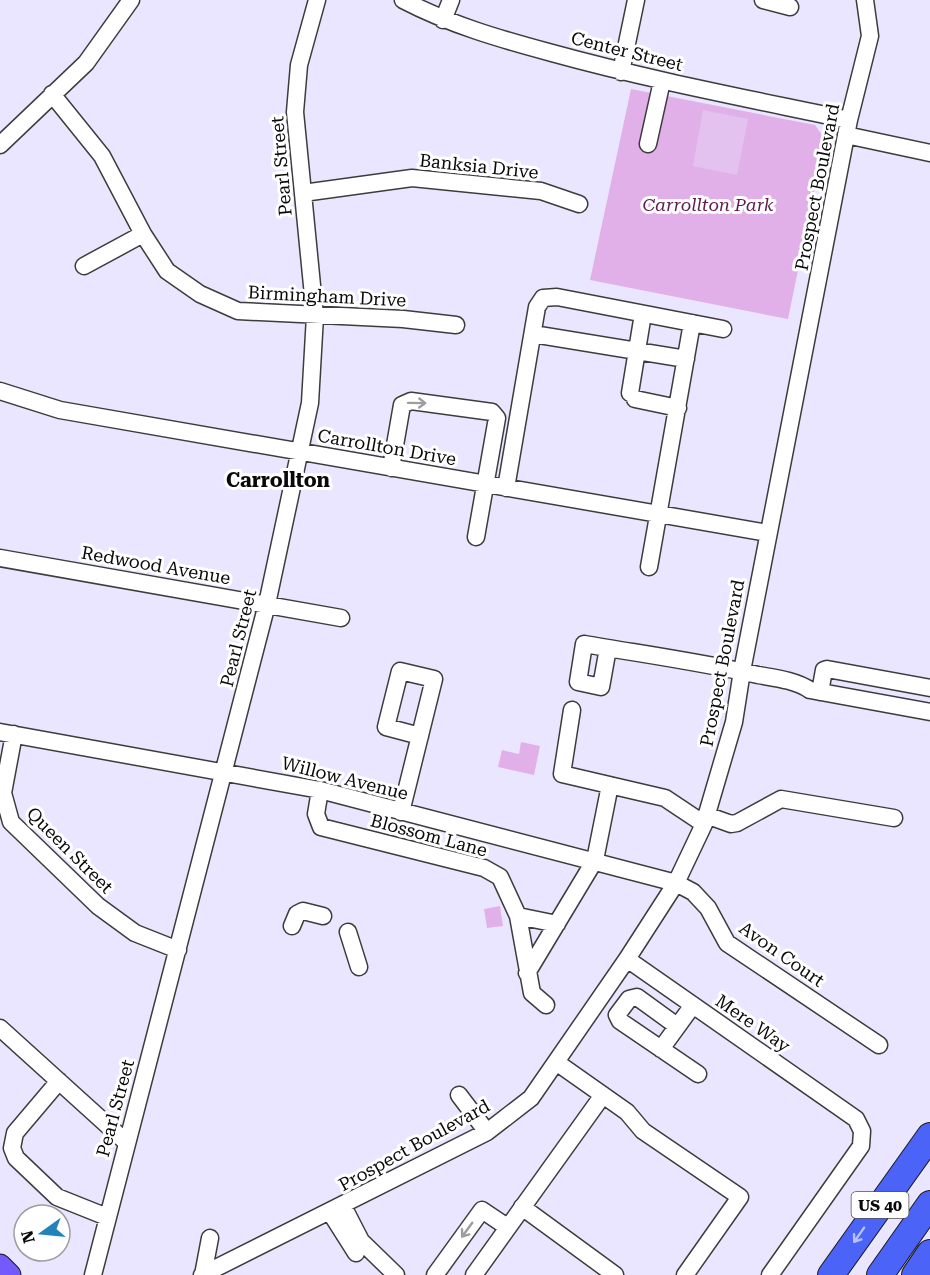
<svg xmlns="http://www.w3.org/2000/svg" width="930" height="1275" viewBox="0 0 930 1275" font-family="'Roboto Serif',serif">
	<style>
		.green { fill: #e2b0e9 }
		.pitch { fill: #e4c2f0 }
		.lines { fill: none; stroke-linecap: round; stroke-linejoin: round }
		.minor-casing { stroke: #3c3c3c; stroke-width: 19 }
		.major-casing { stroke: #1a1a1a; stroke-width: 23 }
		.highway-casing { stroke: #1a1a1a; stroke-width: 28 }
		.minor { stroke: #fff; stroke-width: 16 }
		.major { stroke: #7459fc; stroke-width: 21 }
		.highway { stroke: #4b63f7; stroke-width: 26 }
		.oneway { stroke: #9d9d9d }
		.oneway2 { stroke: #b7c1fc }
		.labels { text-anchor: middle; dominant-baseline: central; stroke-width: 6; stroke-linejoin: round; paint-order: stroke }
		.shield { fill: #fff; stroke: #535353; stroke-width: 1.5 }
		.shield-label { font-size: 16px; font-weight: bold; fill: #090909 }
		.street-label { font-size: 18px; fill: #090909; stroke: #fff }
		.park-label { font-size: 18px; font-style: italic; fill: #611a52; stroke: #fff }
		.neighbourhood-label { font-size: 20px; font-weight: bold; fill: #090909; stroke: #fff }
	</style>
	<rect width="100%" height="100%" fill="#ebe6ff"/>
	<path class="green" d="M631,89L815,125L825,139L788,319L590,280Z
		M521,742L540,746L534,775L498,767L502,750L519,754Z
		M500,906L503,926L487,928L484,909Z"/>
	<path class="pitch" d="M703,110L748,119L737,175L693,166Z"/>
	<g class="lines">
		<defs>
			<path id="minor" d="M403,0C451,25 500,39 552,53C650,80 750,99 849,120
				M763,0L790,7
				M443,20L451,0
				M621,72L636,0
				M52,94L102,156L143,234L167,271L200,294L238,311L403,319L456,325
				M846,135L930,153
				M648,144L662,81
				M0,145L86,63L131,0
				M303,193L412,178L541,191L579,204
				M84,266L143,234
				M533,334L686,359
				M0,391L60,410L768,533
				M630,393L643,314
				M635,399L678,408
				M391,468L402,405L411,401L492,412L497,418L476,537
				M506,488L537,307L543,298L557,297L723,329
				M0,558L341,618
				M649,567L692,323
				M608,648L601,687L578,682L584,644C642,654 700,662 758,675C775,678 795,680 810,690L930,712
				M820,692L824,670L827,669L930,688
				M572,710L562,774L665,798L704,824
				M0,732L320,790L676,883L693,892L708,908L727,943L879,1045
				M14,734L3,793L11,822L98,906L135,933L178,950
				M320,790L316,814L321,827L484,868L500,877L518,916L532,993L546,1005
				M401,812L434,679L400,671L386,727L420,736
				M706,815L731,824L737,823L781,799L894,818
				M518,916L557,924
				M292,926L297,914L303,911L323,916
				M348,932L359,967
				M627,959L856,1119L862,1131L861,1146L770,1275
				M527,973L595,860L610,785
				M677,1026L637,997L629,999L617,1015L620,1021L698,1074
				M0,1028L126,1142
				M661,1049L693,1005
				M556,1062L627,1112L643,1131L740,1197L685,1275
				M59,1081L15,1133L12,1148L16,1158L57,1197L107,1217
				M459,1095L487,1132
				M343,1206L361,1241L396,1275
				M522,1207L615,1275
				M330,1212L356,1253
				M93,1275L267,604L310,403L315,316L295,112L299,65L317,0
				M202,1275L487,1132L531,1098L627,959L676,883L704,824L734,722L742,671L849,120L870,36L865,0
				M203,1275L210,1238
				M435,1275L482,1210L507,1227
				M474,1275L603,1095"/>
			<path id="major" d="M0,1265L10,1275"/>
			<path id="highway" d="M831,1275L930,1136
				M880,1275L930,1204
				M915,1275L930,1253"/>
		</defs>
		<use href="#minor" class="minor-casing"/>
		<use href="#major" class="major-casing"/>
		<use href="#highway" class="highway-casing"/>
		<use href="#minor" class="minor"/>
		<use href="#major" class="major"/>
		<use href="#highway" class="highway"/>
	</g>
	<defs><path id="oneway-shaft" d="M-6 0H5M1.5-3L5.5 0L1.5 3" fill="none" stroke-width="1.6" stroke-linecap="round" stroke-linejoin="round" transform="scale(1.5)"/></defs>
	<g class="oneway">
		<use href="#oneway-shaft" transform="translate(417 403) rotate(1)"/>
		<use href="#oneway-shaft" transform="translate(467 1230) rotate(126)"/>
	</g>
	<use class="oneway2" href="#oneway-shaft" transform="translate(859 1235) rotate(125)"/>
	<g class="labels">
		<rect class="shield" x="851.5" y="1192" width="57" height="26" rx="4.5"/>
		<g class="shield-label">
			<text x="880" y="1205">US 40</text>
		</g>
		<g class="street-label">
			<text transform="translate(627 51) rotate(14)">Center Street</text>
			<text transform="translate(281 166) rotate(-95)">Pearl Street</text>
			<text transform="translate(479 166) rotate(6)">Banksia Drive</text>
			<text transform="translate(817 187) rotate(-79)">Prospect Boulevard</text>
			<text transform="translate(327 296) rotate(3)">Birmingham Drive</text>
			<text transform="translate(387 447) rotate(10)">Carrollton Drive</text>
			<text transform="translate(156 565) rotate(10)">Redwood Avenue</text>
			<text transform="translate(238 638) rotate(-76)">Pearl Street</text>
			<text transform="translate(722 663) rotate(-79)">Prospect Boulevard</text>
			<text transform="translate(345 778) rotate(14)">Willow Avenue</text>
			<text transform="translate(429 835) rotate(15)">Blossom Lane</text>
			<text transform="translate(70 850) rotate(45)">Queen Street</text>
			<text transform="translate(782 954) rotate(35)">Avon Court</text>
			<text transform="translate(753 1023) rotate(35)">Mere Way</text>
			<text transform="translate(115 1108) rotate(-75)">Pearl Street</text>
			<text transform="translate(414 1145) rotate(-29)">Prospect Boulevard</text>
		</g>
		<g class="park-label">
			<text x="708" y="204">Carrollton Park</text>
		</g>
		<g class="neighbourhood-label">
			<text x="278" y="480">Carrollton</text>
		</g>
	</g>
	<g transform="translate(42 1233) rotate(255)"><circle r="28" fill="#ffffff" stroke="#9d9d9d" stroke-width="1.5"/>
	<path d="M0-4.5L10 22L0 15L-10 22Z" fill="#2183ba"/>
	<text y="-9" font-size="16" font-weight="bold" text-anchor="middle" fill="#090909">N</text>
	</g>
</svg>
